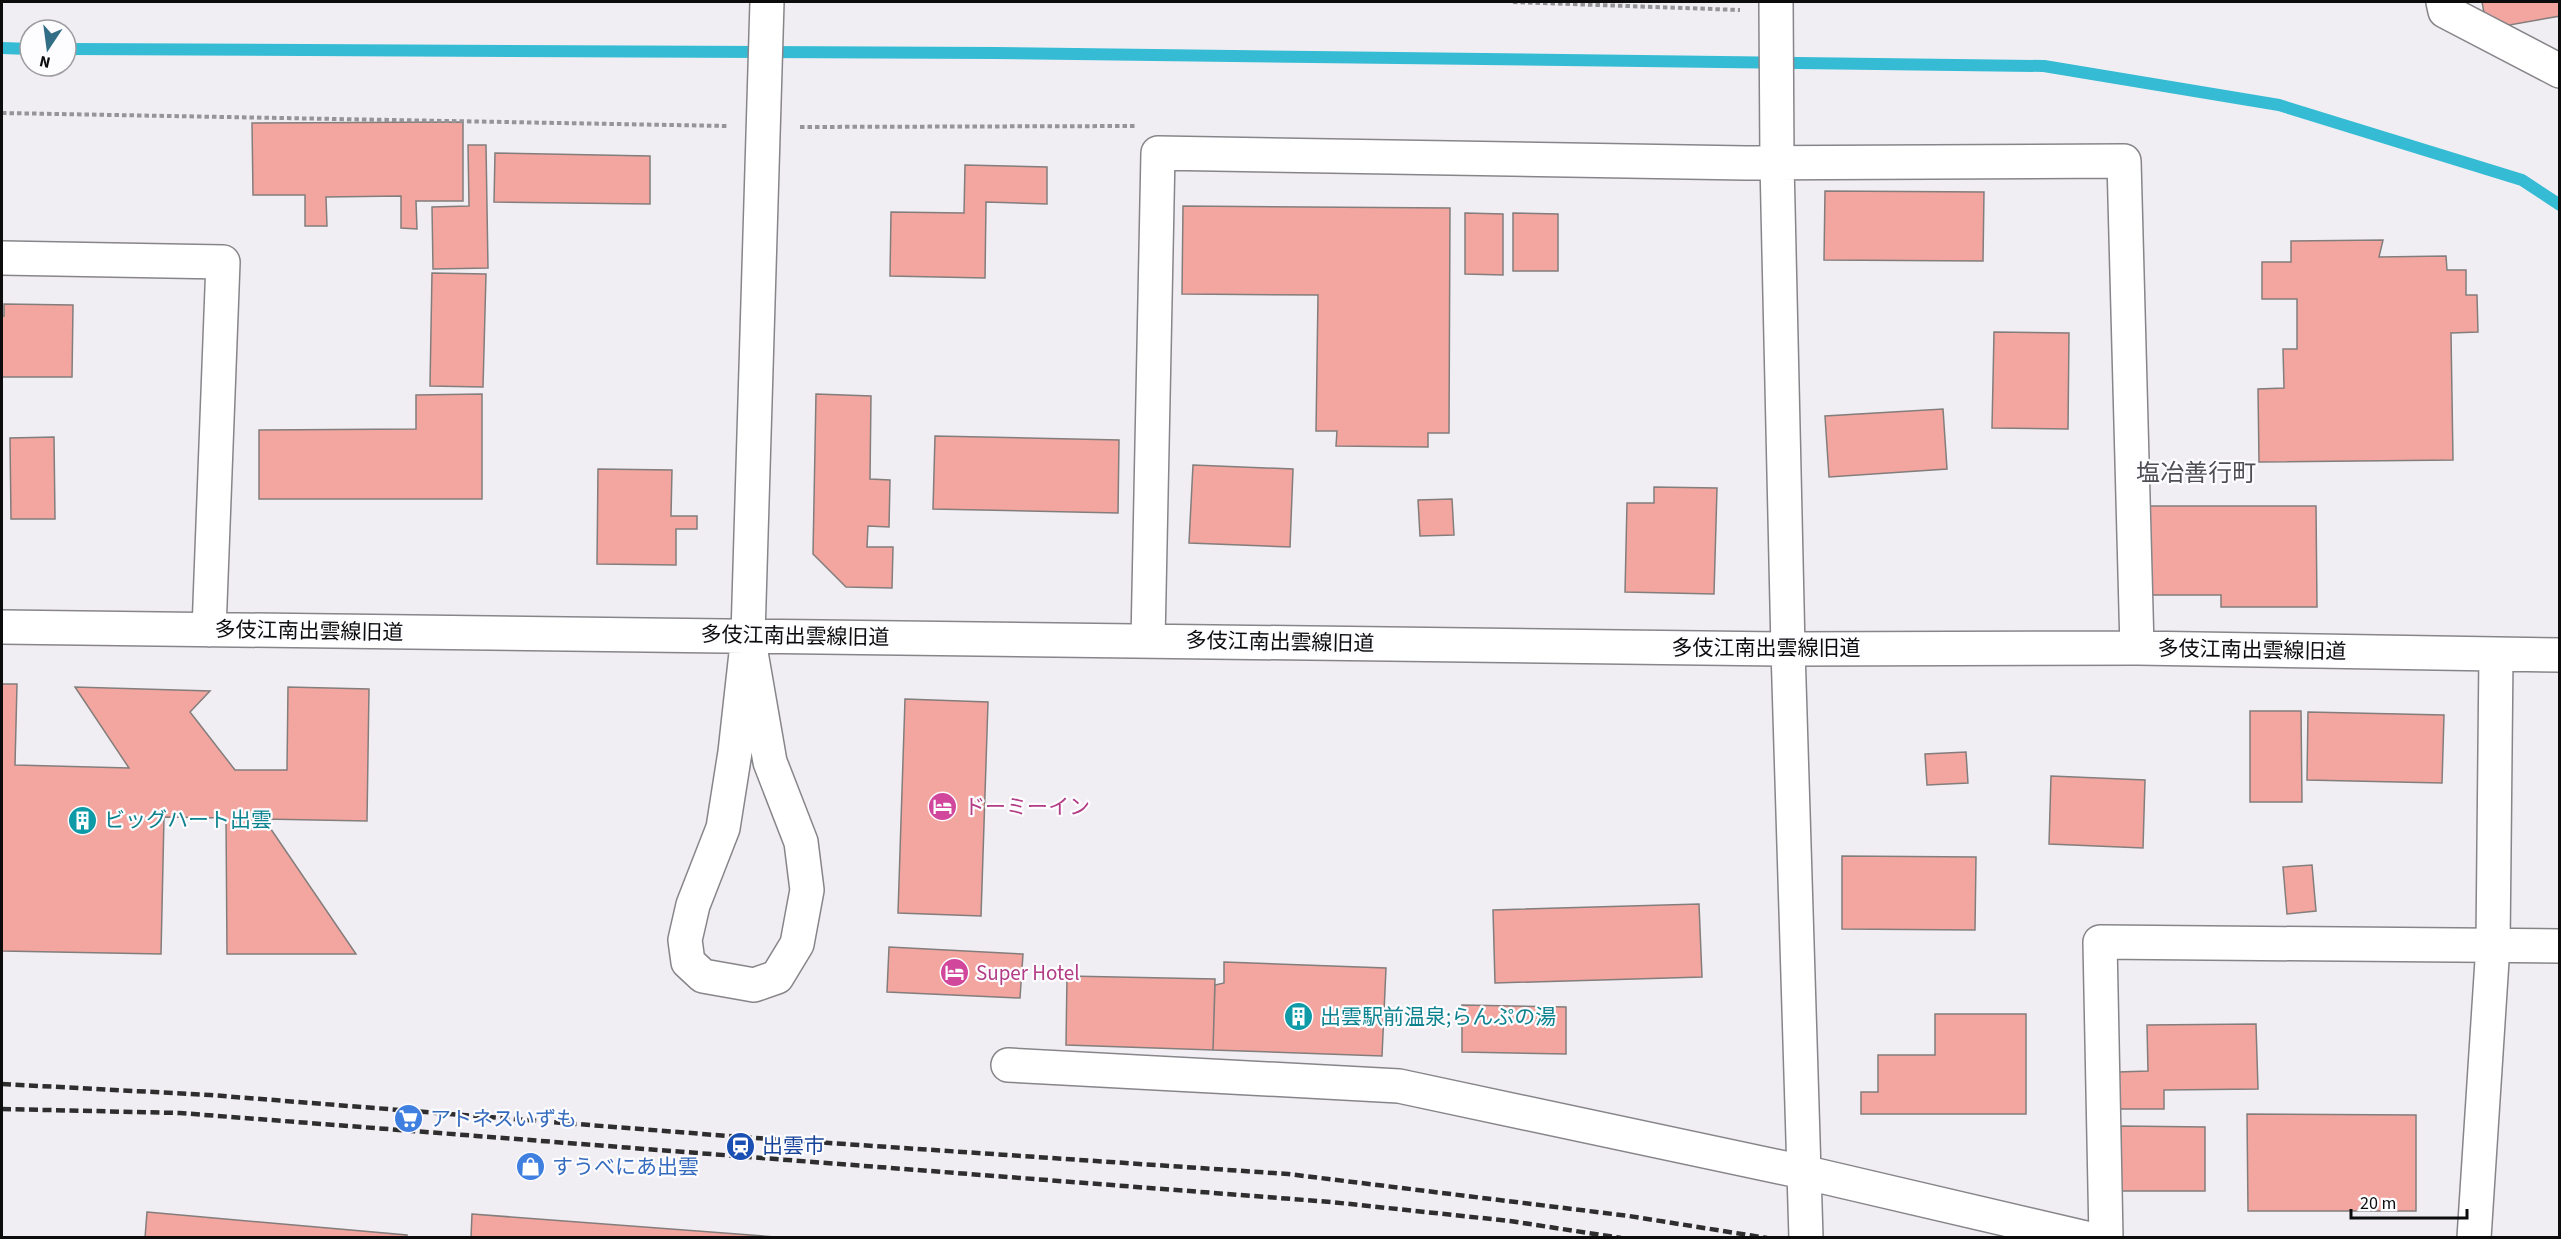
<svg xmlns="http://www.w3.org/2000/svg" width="2561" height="1239" viewBox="0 0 2561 1239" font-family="'Source Sans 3','Noto Sans JP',sans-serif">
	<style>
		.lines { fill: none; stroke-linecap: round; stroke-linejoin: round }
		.stream { stroke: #35bbd4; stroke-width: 12 }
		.building { fill: #f3a69f; stroke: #837d7c; stroke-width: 1.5 }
		.minor-casing { stroke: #878589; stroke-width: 36 }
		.path { stroke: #959497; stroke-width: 4; stroke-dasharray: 4.5 3; stroke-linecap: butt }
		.minor { stroke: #fff; stroke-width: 33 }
		.rail { stroke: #2e2e2f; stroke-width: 4.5; stroke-dasharray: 9 4.5; stroke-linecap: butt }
		.labels { text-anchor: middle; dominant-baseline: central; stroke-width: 4.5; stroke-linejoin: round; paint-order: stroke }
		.street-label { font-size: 21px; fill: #0c0c0d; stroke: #fdfcff }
		.hotel-label { font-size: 21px; fill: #b23c85; stroke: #fdfcff; text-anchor: start }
		.culture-label { font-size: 21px; fill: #0d838f; stroke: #fdfcff; text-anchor: start }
		.shop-label { font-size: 21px; fill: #366cbe; stroke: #fdfcff; text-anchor: start }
		.transit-label { font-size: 21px; fill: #164399; stroke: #fdfcff; text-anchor: start }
		.quarter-label { font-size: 24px; fill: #4f4e52; stroke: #fdfcff }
	</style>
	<rect width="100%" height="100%" fill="#f0eef3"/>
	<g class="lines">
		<path class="stream" d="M2,48L30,49
			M66,49L994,53L2044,66L2279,105L2522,180L2560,205"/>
	</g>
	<path class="building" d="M2482,2H2560V16L2487,29Z
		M463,122V201H416L417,229L401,228V196L326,197L327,226H305V195H253L252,123Z
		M468,145H486L488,268L433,269L432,207L469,206Z
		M495,153L650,156V204L494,202Z
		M965,165L1047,167V204L986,202L985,278L890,276L891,212L964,213Z
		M1825,191L1984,192L1983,261L1824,260Z
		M1183,206L1450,208L1449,433H1428V447L1336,446L1337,431H1316L1318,295L1182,294Z
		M1465,213L1503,214V275L1465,274Z
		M1513,213L1558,214V271H1513Z
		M2383,240L2379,257L2446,256L2447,270H2466V295H2477L2478,332L2451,333L2453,460L2259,462L2258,389L2284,388L2283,349H2297V299H2262V262H2291V241Z
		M432,273L486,274L483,387L430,386Z
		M4,304L73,305L72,377H2V316H4Z
		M1994,332L2069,333L2068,429L1992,428Z
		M482,394V499H259V430L416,429V395Z
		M816,394L871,396L870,479L890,480L889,527L868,526L867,547H893L892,588L846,587L813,554Z
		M1943,409L1947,469L1829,477L1825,416Z
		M935,436L1119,440L1118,513L933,509Z
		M54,437L55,519H11L10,438Z
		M1193,465L1293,469L1290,547L1189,543Z
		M598,469L672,470L671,516H697V529H676V565L597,564Z
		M1654,487L1717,488L1714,594L1625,592L1627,503H1654Z
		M1452,499L1454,535L1420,536L1418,500Z
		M2145,506H2316L2317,607H2221V595H2145Z
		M2,684H17L15,765L129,768L75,687L210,691L190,712L235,770H287L288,687L369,689L367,821L264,819L356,954H227L226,818L164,817L161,954L2,951Z
		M905,699L988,702L981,916L898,913Z
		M2250,711H2301L2302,802H2250Z
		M2308,712L2444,715L2442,783L2307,780Z
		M1966,752L1968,783L1927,785L1925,754Z
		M2051,776L2145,780L2143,848L2049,844Z
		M1842,856L1976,857L1975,930L1842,929Z
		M2312,865L2316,911L2287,914L2283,867Z
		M1699,904L1702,977L1495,983L1493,910Z
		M889,947L1023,954L1020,998L887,992Z
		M1224,962L1386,968L1382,1056L1213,1050L1215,985L1224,983Z
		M1067,976L1215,979L1213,1050L1066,1045Z
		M1462,1005L1566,1007V1054L1462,1052Z
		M1935,1014H2026V1114H1861V1092H1878V1055H1935Z
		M2256,1024L2258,1089L2164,1090V1109H2118V1072L2148,1071L2147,1025Z
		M2247,1114L2416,1115V1211H2248Z
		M2121,1126L2205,1127V1191H2121Z
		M147,1212L407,1235V1238H145Z
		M472,1214L789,1238H471Z"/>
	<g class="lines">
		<defs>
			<path id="minor" d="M1776,2L1777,163L1788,649L1806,1238
				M2443,2L2445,11L2560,71
				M2,258L223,262L209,630
				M2,627L1788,649L2137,648L2560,655
				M748,635L770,762L801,842L807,890L797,944L777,977L754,985L703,976L688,962L685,940L693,905L723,828L735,752L748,635L767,2
				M1148,641L1158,153L1746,163L2124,161L2137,648
				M1008,1065L1399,1086L1803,1172L2086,1238
				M2106,1238L2100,942L2560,946
				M2474,1238L2493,945L2496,654"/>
		</defs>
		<use href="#minor" class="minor-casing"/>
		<path class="path" d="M1513,2L1740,10
			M2,113L727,126
			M800,127L1135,126"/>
		<use href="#minor" class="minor"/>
		<path class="rail" d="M2,1084L210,1095L741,1137L1288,1174L1629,1216L1767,1238
			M2,1109L180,1113L1331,1202L1510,1221L1621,1238"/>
	</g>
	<defs>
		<symbol id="hotel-disc" viewBox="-11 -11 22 22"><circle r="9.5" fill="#d1479c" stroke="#fdfcff"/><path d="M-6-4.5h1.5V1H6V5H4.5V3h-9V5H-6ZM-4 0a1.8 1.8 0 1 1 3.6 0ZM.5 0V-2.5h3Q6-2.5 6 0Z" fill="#fff"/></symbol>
		<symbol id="building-disc" viewBox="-11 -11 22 22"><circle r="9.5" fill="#0f9aa8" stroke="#fdfcff"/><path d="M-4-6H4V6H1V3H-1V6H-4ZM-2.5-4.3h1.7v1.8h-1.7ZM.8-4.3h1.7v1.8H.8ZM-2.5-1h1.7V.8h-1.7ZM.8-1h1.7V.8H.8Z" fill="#fff"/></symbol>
		<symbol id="supermarket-disc" viewBox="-11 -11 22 22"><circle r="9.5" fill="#3f7fe0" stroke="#fdfcff"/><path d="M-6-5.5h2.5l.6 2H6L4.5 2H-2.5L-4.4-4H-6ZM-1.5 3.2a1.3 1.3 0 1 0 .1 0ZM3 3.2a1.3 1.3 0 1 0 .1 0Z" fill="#fff"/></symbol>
		<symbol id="station-disc" viewBox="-11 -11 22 22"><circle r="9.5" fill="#1a4fb4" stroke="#fdfcff"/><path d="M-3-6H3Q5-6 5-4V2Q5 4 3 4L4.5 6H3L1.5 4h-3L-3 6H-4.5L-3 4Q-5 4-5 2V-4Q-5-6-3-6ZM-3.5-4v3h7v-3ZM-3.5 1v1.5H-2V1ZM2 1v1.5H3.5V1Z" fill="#fff"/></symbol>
		<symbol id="shop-disc" viewBox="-11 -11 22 22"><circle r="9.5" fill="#3f7fe0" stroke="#fdfcff"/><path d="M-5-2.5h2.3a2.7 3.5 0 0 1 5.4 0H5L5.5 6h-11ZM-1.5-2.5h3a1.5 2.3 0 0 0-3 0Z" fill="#fff"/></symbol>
	</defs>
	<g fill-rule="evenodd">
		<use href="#hotel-disc" x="926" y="790" width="33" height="33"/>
		<use href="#building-disc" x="66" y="804" width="33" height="33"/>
		<use href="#hotel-disc" x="938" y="956" width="33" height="33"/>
		<use href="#building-disc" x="1282" y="1000" width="33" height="33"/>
		<use href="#supermarket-disc" x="392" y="1102" width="33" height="33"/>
		<use href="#station-disc" x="724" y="1130" width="33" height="33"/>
		<use href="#shop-disc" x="514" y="1150" width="33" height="33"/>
	</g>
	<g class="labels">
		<g class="street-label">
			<text transform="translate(309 631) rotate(1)">多伎江南出雲線旧道</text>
			<text transform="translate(795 636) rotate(1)">多伎江南出雲線旧道</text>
			<text transform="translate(1280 642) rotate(1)">多伎江南出雲線旧道</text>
			<text x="1766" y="648">多伎江南出雲線旧道</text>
			<text transform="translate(2252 650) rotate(1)">多伎江南出雲線旧道</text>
		</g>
		<g class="hotel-label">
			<text x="964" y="807">ドーミーイン</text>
			<text x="976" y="973">Super Hotel</text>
		</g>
		<g class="culture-label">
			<text x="104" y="820">ビッグハート出雲</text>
			<text x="1320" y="1017">出雲駅前温泉;らんぷの湯</text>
		</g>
		<g class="shop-label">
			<text x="430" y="1119">アトネスいずも</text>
			<text x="552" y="1167">すうべにあ出雲</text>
		</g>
		<g class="transit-label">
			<text x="762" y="1146">出雲市</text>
		</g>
		<g class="quarter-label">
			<text x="2196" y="473">塩冶善行町</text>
		</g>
	</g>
	<rect width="2561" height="1239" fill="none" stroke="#0c0c0d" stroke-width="6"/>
	<g transform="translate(48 48) rotate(193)"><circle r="28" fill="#fdfcff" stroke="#9d9c9e" stroke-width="1.5"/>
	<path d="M0-4.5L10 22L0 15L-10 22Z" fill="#326e85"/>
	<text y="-9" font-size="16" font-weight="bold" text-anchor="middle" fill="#0c0c0d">N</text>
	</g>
	<path d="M2351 1209v9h116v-9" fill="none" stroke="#0c0c0d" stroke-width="3"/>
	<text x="2360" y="1209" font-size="18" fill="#0c0c0d" stroke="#fdfcff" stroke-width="4.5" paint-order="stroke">20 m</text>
</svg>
